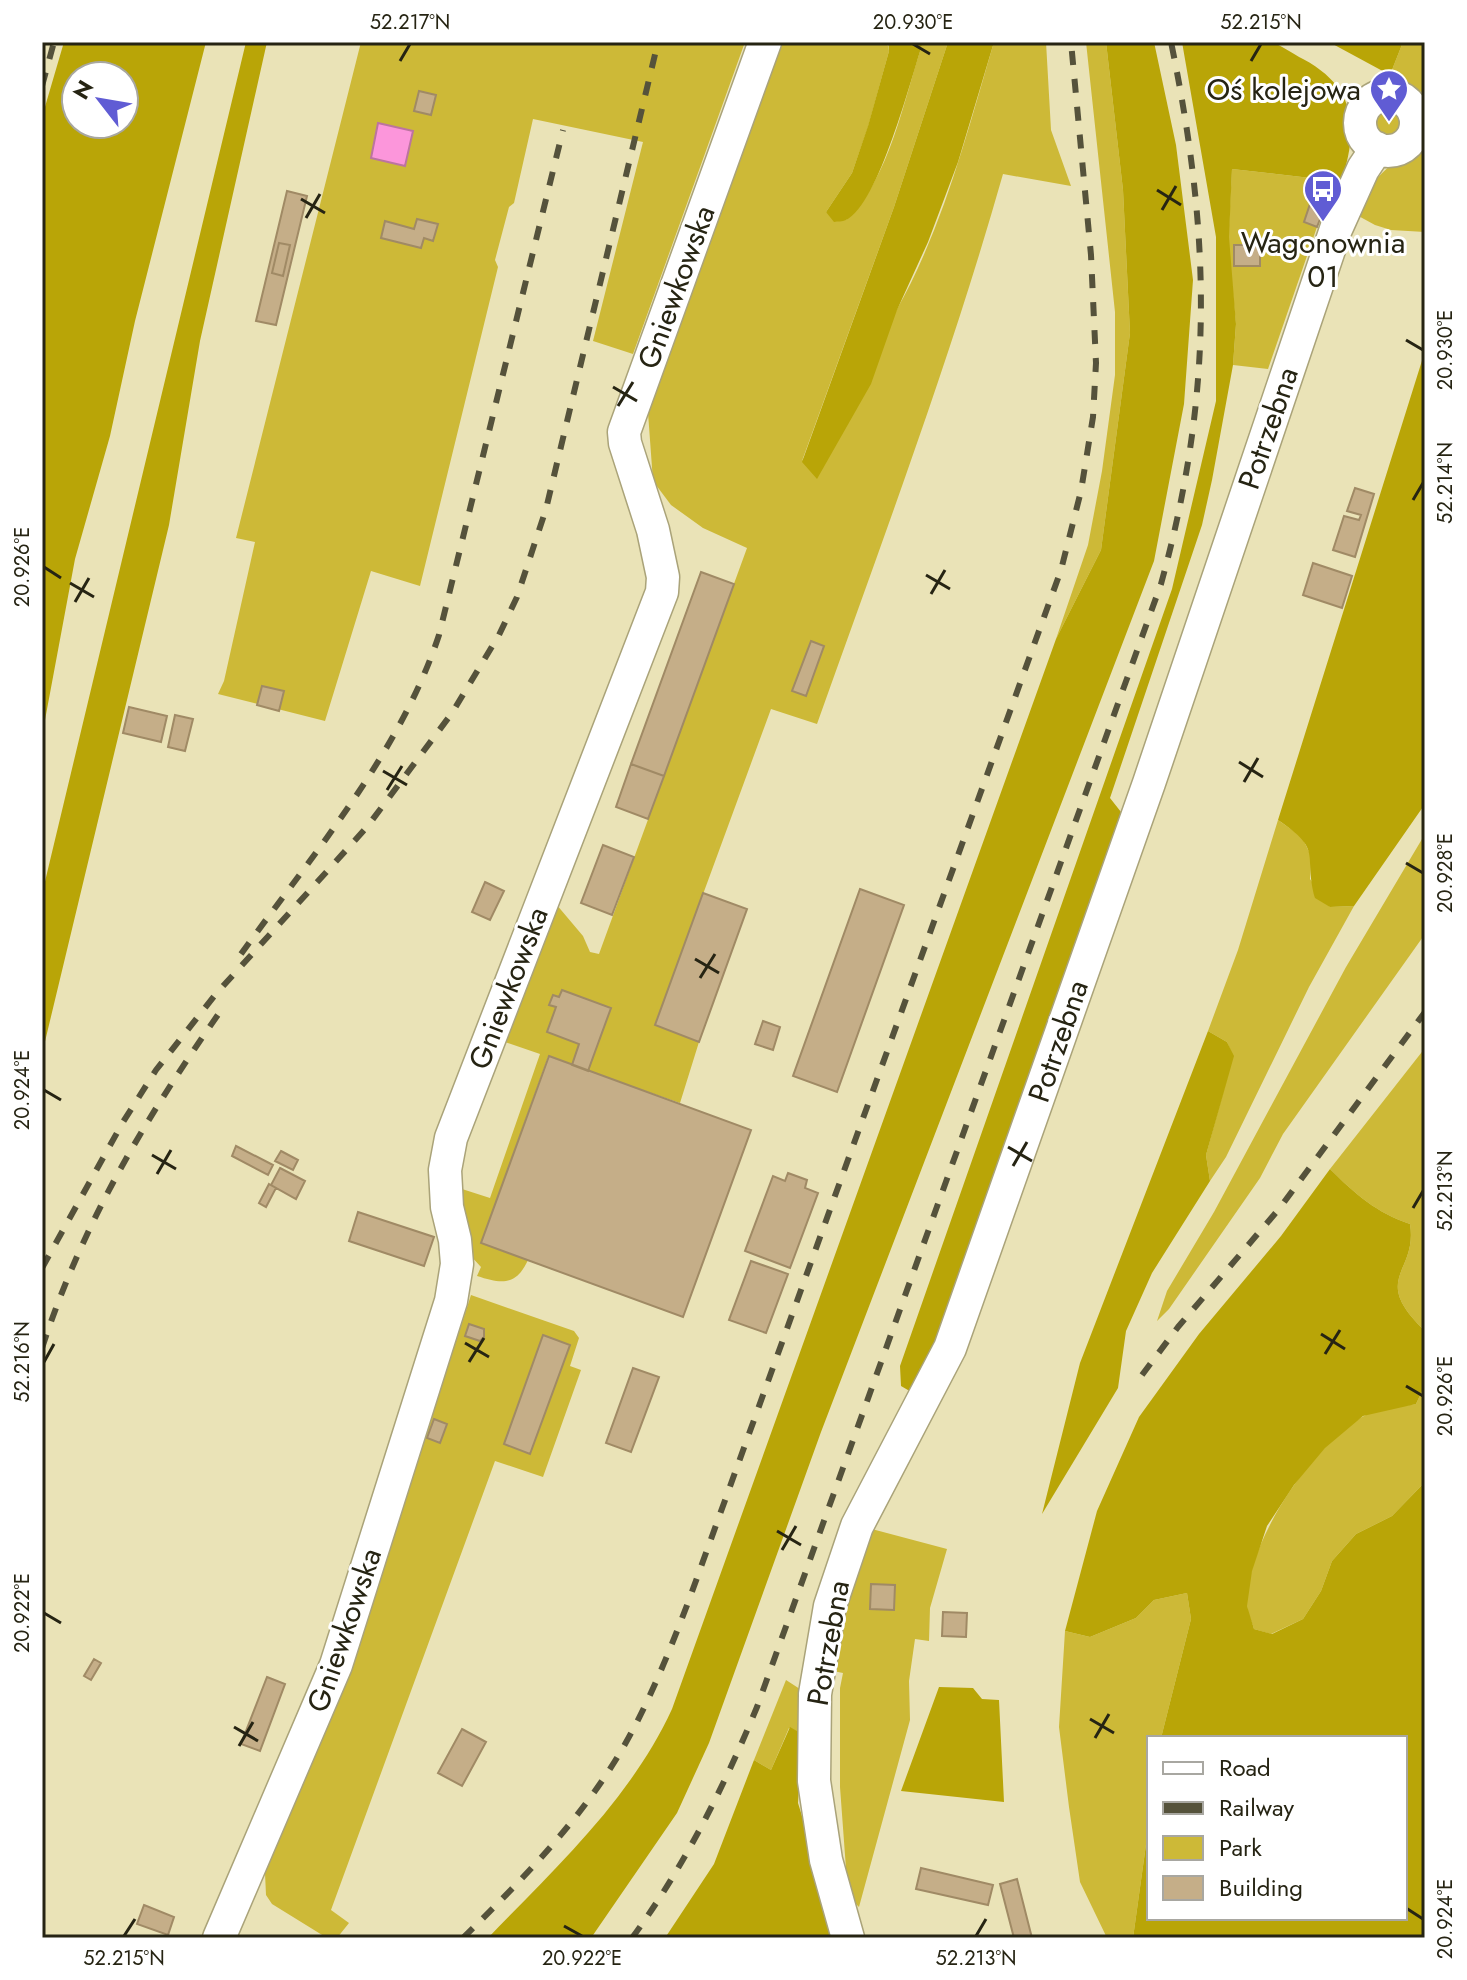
<svg xmlns="http://www.w3.org/2000/svg" width="1467" height="1980" viewBox="0 0 1467 1980" font-family="Jost,sans-serif">
	<style>
		.green { fill: #cdb937 }
		.forest { fill: #b9a507; fill-rule: evenodd }
		.water { fill: #fc96db; stroke: #bc749f; stroke-width: 2 }
		.building { fill: #c5ae88; stroke: #a08a65; stroke-width: 2 }
		.lines { fill: none; stroke-linecap: round; stroke-linejoin: round }
		.minor-casing { stroke: #aaa379; stroke-width: 35 }
		.minor { stroke: #fff; stroke-width: 32 }
		.rail { stroke: #55523b; stroke-width: 6; stroke-dasharray: 14 14; stroke-linecap: butt }
		.ticks { fill: none; stroke: #262413; stroke-width: 3 }
		.labels { text-anchor: middle; dominant-baseline: central; stroke-width: 6; stroke-linejoin: round; paint-order: stroke }
		.poi-label { font-size: 30px; fill: #262413; stroke: #fff; text-anchor: end }
		.street-label { font-size: 30px; fill: #262413; stroke: #fff }
		.neatline { fill: none; stroke: #262413; stroke-width: 3 }
		.ticks-label { font-size: 20px; text-anchor: middle; fill: #262413 }
	</style>
	<rect width="100%" height="100%" fill="#eae3b7"/>
	<path class="green" d="M361,42H745L633,354L593,341L643,142L533,119L514,203L509,207L495,260L498,267L420,586L371,571L325,721L218,694L224,681L255,542L236,538Z
		M782,42H887L889,51L868,127L852,173L826,212L846,220C890,179 904,98 923,42H948L894,207L802,461C833,412 867,362 896,311C943,228 967,133 994,42H1046L1051,130L1071,186L1003,174C950,361 882,541 817,724L771,709L655,1025L699,1042L680,1103L588,1071L611,1008L553,995L549,1004L556,1007L547,1031L579,1044L572,1065L548,1057L481,1243L528,1260C516,1286 502,1284 477,1276L481,1267L469,1254L462,1189L490,1198L540,1054L502,1041L556,904L583,936L590,952L599,954L747,548L703,528L671,505L653,481L647,399Z
		M1086,42H1106L1123,190L1130,333L1101,550L1056,639L1088,545L1102,471L1115,375V312Z
		M1403,42H1425V94L1390,75Z
		M1372 123a16 16 0 1 1 32 0a16 16 0 1 1-32 0Z
		M1425,148V232L1391,230L1375,225L1353,213C1372,182 1388,159 1425,148Z
		M1232,169L1319,179L1304,222L1317,227L1268,369L1233,365L1236,324L1228,244Z
		M1278,820L1302,837L1311,856L1310,879L1330,907L1354,906L1309,987L1226,1157L1210,1181L1206,1155L1233,1056L1227,1042L1208,1031L1238,950Z
		M1425,834V934L1283,1134L1260,1178L1169,1309L1157,1321L1167,1291L1214,1212L1346,967Z
		M1425,1048V1331C1369,1277 1418,1274 1410,1224C1377,1213 1355,1194 1330,1169Z
		M471,1295L574,1331L579,1338L570,1366L581,1370L543,1477L495,1461L331,1910L349,1923L337,1938H327L272,1904L266,1895L265,1873L353,1658Z
		M1425,1385V1482L1392,1516L1356,1534L1332,1561L1321,1591L1303,1619L1271,1634L1254,1629C1252,1622 1247,1613 1247,1606C1244,1546 1311,1446 1362,1417C1377,1408 1399,1407 1416,1404Z
		M868,1528L947,1549L930,1608L929,1641L915,1639L909,1681L910,1720L859,1907L852,1900L847,1882L840,1787V1688L843,1673L833,1671L844,1600Z
		M1187,1593L1191,1619L1161,1738H1149V1823L1133,1938H1107L1080,1882L1069,1807L1059,1727L1065,1631L1090,1637L1136,1618L1154,1600Z
		M786,1680L803,1691L802,1734L789,1728L771,1770L754,1760Z"/>
	<path class="forest" d="M64,42H206L135,321L110,436L75,559L42,736V117ZM76,76H124V124H76Z
		M246,42H267L200,341L169,525L42,1054V894Z
		M888,42H923C911,78 879,204 846,220C842,222 838,221 834,222L826,212L852,173L868,126L889,51Z
		M948,42H994L958,162L928,242L897,310L871,384L817,479L802,462L894,207Z
		M1106,42H1154L1176,145L1193,280L1184,404L1154,561L821,1432L709,1743L677,1813L591,1938H488C556,1867 630,1800 672,1709L1056,639L1101,550L1130,333L1123,190Z
		M1182,42C1206,42 1248,38 1270,42C1280,44 1293,54 1303,59C1359,89 1358,131 1340,186L1319,179L1232,169L1229,237L1236,324L1233,365L1212,480L1202,525L1110,798L1121,812L936,1348L913,1393L901,1386L900,1366L1172,589L1216,401V237Z
		M1329,42H1403L1390,75Z
		M1425,351V804L1354,906L1330,907L1315,898C1303,853 1324,851 1278,820Z
		M1208,1031L1227,1042L1234,1056L1206,1155L1210,1181L1152,1273L1126,1331L1118,1388L1042,1514L1080,1363Z
		M1330,1169C1355,1194 1377,1213 1410,1224C1418,1274 1369,1277 1425,1331V1385L1416,1404L1363,1416L1325,1448L1294,1485L1267,1526L1252,1571L1247,1606L1254,1629L1272,1634L1303,1619L1321,1591L1332,1561L1356,1534L1392,1516L1425,1482V1938H1133L1149,1823V1918H1405V1738H1161L1191,1619L1187,1593L1154,1600L1136,1618L1090,1637L1065,1631L1097,1511L1139,1417L1199,1334L1281,1236Z
		M939,1687L973,1688L982,1699L999,1700L1004,1802L901,1791Z
		M790,1727L802,1734L798,1803L839,1938H665L714,1864L754,1760L771,1770Z"/>
	<path class="water" d="M378,123L413,131L405,166L371,158Z"/>
	<path class="building" d="M419,91L436,95L431,115L414,111Z
		M287,191L307,196L276,325L256,321Z
		M1311,201L1325,206L1317,227L1304,222Z
		M417,219L438,224L433,241L424,238L421,248L381,238L385,221L414,229Z
		M279,243L290,245L283,276L272,273Z
		M1234,245H1260V266H1234Z
		M1355,488L1374,494L1355,557L1333,550L1344,516L1359,520L1361,515L1347,511Z
		M1313,563L1352,576L1342,608L1303,595Z
		M701,572L734,584L664,776L631,764Z
		M811,641L824,646L806,696L792,691Z
		M262,686L284,691L279,711L257,705Z
		M129,707L167,716L161,742L123,733Z
		M175,715L193,719L185,751L168,747Z
		M631,764L664,776L648,819L616,807Z
		M603,845L634,857L612,915L581,903Z
		M485,882L504,891L490,920L472,912Z
		M860,889L904,905L837,1092L793,1076Z
		M703,893L747,909L699,1042L655,1025Z
		M562,990L611,1008L588,1071L572,1065L579,1044L547,1032L556,1007L549,1005L553,995L559,997Z
		M763,1021L780,1027L773,1050L755,1044Z
		M549,1056L751,1130L683,1317L481,1243Z
		M236,1146L273,1165L268,1175L232,1156Z
		M281,1151L298,1160L293,1170L275,1161Z
		M280,1168L305,1181L296,1199L271,1185Z
		M788,1173L807,1180L805,1188L818,1193L790,1268L745,1251L773,1176L785,1181Z
		M269,1184L276,1188L266,1207L259,1203Z
		M358,1212L434,1237L424,1266L349,1241Z
		M751,1261L788,1274L766,1333L729,1320Z
		M469,1324L484,1329V1337L480,1341L465,1336Z
		M543,1335L570,1345L530,1454L504,1444Z
		M633,1368L659,1377L631,1452L606,1443Z
		M434,1419L447,1424L440,1443L427,1438Z
		M871,1584L895,1585L894,1610L870,1609Z
		M943,1612L967,1613L966,1637L942,1636Z
		M94,1659L101,1663L91,1680L84,1676Z
		M267,1677L285,1684L260,1751L241,1744Z
		M462,1729L486,1742L462,1786L438,1773Z
		M921,1868L993,1885L988,1905L916,1889Z
		M1017,1879L1032,1938H1014L1000,1884Z
		M144,1905L174,1917L168,1935L137,1924Z"/>
	<g class="lines">
		<defs>
			<path id="minor" d="M1360 123a28 28 0 1 1 56 0a28 28 0 1 1-56 0Z
				M219,1938L336,1665L451,1301L457,1264L455,1240L447,1207L445,1170L451,1138L662,592L663,577L653,530L625,443L624,432L765,42
				M848,1938L826,1860L814,1781L815,1694L830,1606L857,1526L950,1348L1149,783L1336,229L1363,169L1377,148"/>
		</defs>
		<use href="#minor" class="minor-casing"/>
		<use href="#minor" class="minor"/>
		<path class="rail" d="M42,86L54,42
			M241,954C313,854 400,753 439,635L563,130
			M42,1268L123,1122L156,1070L215,995L367,827L452,713L499,635L517,597L546,509L658,42
			M42,1348C84,1220 145,1119 222,1009
			M1142,1375L1178,1327L1279,1209L1425,1012
			M463,1938C518,1884 574,1827 615,1761C646,1711 668,1655 689,1600L1061,570L1081,491L1093,417L1096,363L1091,255L1071,42
			M632,1938C684,1867 723,1789 757,1707L1161,584C1214,392 1211,236 1171,42"/>
	</g>
	<path class="ticks" d="M913,44L930,54M400,61L410,44M1251,61L1261,44M1157,190L1181,205M301,199L325,213M1162,210L1176,186M306,218L320,194M1406,340L1423,350M613,387L637,401M618,406L633,382M1413,500L1423,483M44,567L61,578M926,575L950,589M70,583L94,597M931,594L945,570M75,602L89,578M1239,762L1263,777M383,771L407,785M1244,782L1258,758M387,790L402,766M1406,863L1423,873M695,959L719,973M700,978L715,954M44,1090L61,1100M1008,1147L1032,1161M152,1155L176,1169M1013,1166L1027,1142M157,1174L171,1150M1413,1208L1423,1191M1321,1334L1345,1349M465,1343L489,1357M1325,1354L1340,1330M44,1362L54,1344M469,1362L484,1338M1406,1386L1423,1396M777,1531L801,1545M782,1550L796,1526M44,1613L61,1623M1090,1719L1114,1733M234,1727L258,1741M1095,1738L1109,1714M239,1746L253,1722M1406,1908L1423,1919M564,1926L582,1936M124,1936L135,1919M976,1936L986,1919"/>
	<defs>
		<symbol id="sight-pin" viewBox="-11 -11 22 30"><path d="M0 17L-7.5 6A9.5 9.5 0 1 1 7.5 6Z" fill="#605cd4" stroke="#fff"/><path d="M0-6L1.8-2.2L6-1.7L2.9 1.2L3.7 5.4L0 3.3L-3.7 5.4L-2.9 1.2L-6-1.7L-1.8-2.2Z" fill="#fff"/></symbol>
		<symbol id="bus-pin" viewBox="-11 -11 22 30"><path d="M0 17L-7.5 6A9.5 9.5 0 1 1 7.5 6Z" fill="#605cd4" stroke="#fff"/><path d="M-5-6H5V4H4V6H2V4H-2V6H-4V4H-5ZM-3.5-4V0h7V-4ZM-3.5 1.2v1.5H-2V1.2ZM2 1.2v1.5H3.5V1.2Z" fill="#fff"/></symbol>
	</defs>
	<g fill-rule="evenodd">
		<use href="#sight-pin" x="1367" y="67" width="44" height="60"/>
		<use href="#bus-pin" x="1301" y="167" width="44" height="60"/>
	</g>
	<g class="labels">
		<g class="poi-label">
			<text x="1361" y="89">Oś kolejowa</text>
			<text x="1323" y="242" text-anchor="middle">Wagonownia<tspan x="1323" dy="34">01</tspan></text>
		</g>
		<g class="street-label">
			<text transform="translate(676 287) rotate(-70)">Gniewkowska</text>
			<text transform="translate(1268 428) rotate(-71)">Potrzebna</text>
			<text transform="translate(508 988) rotate(-69)">Gniewkowska</text>
			<text transform="translate(1058 1041) rotate(-71)">Potrzebna</text>
			<text transform="translate(344 1630) rotate(-71)">Gniewkowska</text>
			<text transform="translate(828 1643) rotate(-80)">Potrzebna</text>
		</g>
	</g>
	<rect width="1467" height="1980" fill="none" stroke="#ffffff" stroke-width="88"/>
	<rect x="1147" y="1736" width="260" height="184" fill="#ffffff" stroke="#a8a7a1" stroke-width="2"/>
	<rect x="1163" y="1762" width="40" height="12" fill="#ffffff" stroke="#a8a7a1" stroke-width="2"/>
	<text x="1219" y="1776" font-size="24" fill="#262413">Road</text>
	<rect x="1163" y="1802" width="40" height="12" fill="#55523b" stroke="#a8a7a1" stroke-width="2"/>
	<text x="1219" y="1816" font-size="24" fill="#262413">Railway</text>
	<rect x="1163" y="1836" width="40" height="24" fill="#cdb937" stroke="#a8a7a1" stroke-width="2"/>
	<text x="1219" y="1856" font-size="24" fill="#262413">Park</text>
	<rect x="1163" y="1876" width="40" height="24" fill="#c5ae88" stroke="#a8a7a1" stroke-width="2"/>
	<text x="1219" y="1896" font-size="24" fill="#262413">Building</text>
	<g transform="translate(100 100) rotate(301)"><circle r="38" fill="#ffffff" stroke="#a8a7a1" stroke-width="2"/>
	<path d="M0-6L14 30L0 20L-14 30Z" fill="#605cd4"/>
	<text y="-12" font-size="22" font-weight="bold" text-anchor="middle" fill="#262413">N</text>
	</g>
	<rect x="44" y="44" width="1379" height="1892" class="neatline"/>
	<g class="ticks-label">
		<text x="410" y="29">52.217°N</text>
		<text x="913" y="29">20.930°E</text>
		<text x="1261" y="29">52.215°N</text>
		<text transform="translate(1445 350) rotate(-90)" y="7">20.930°E</text>
		<text transform="translate(1445 483) rotate(-90)" y="7">52.214°N</text>
		<text transform="translate(22 567) rotate(-90)" y="7">20.926°E</text>
		<text transform="translate(1445 873) rotate(-90)" y="7">20.928°E</text>
		<text transform="translate(22 1090) rotate(-90)" y="7">20.924°E</text>
		<text transform="translate(1445 1191) rotate(-90)" y="7">52.213°N</text>
		<text transform="translate(22 1362) rotate(-90)" y="7">52.216°N</text>
		<text transform="translate(1445 1396) rotate(-90)" y="7">20.926°E</text>
		<text transform="translate(22 1613) rotate(-90)" y="7">20.922°E</text>
		<text transform="translate(1445 1919) rotate(-90)" y="7">20.924°E</text>
		<text x="124" y="1965">52.215°N</text>
		<text x="582" y="1965">20.922°E</text>
		<text x="976" y="1965">52.213°N</text>
	</g>
</svg>
